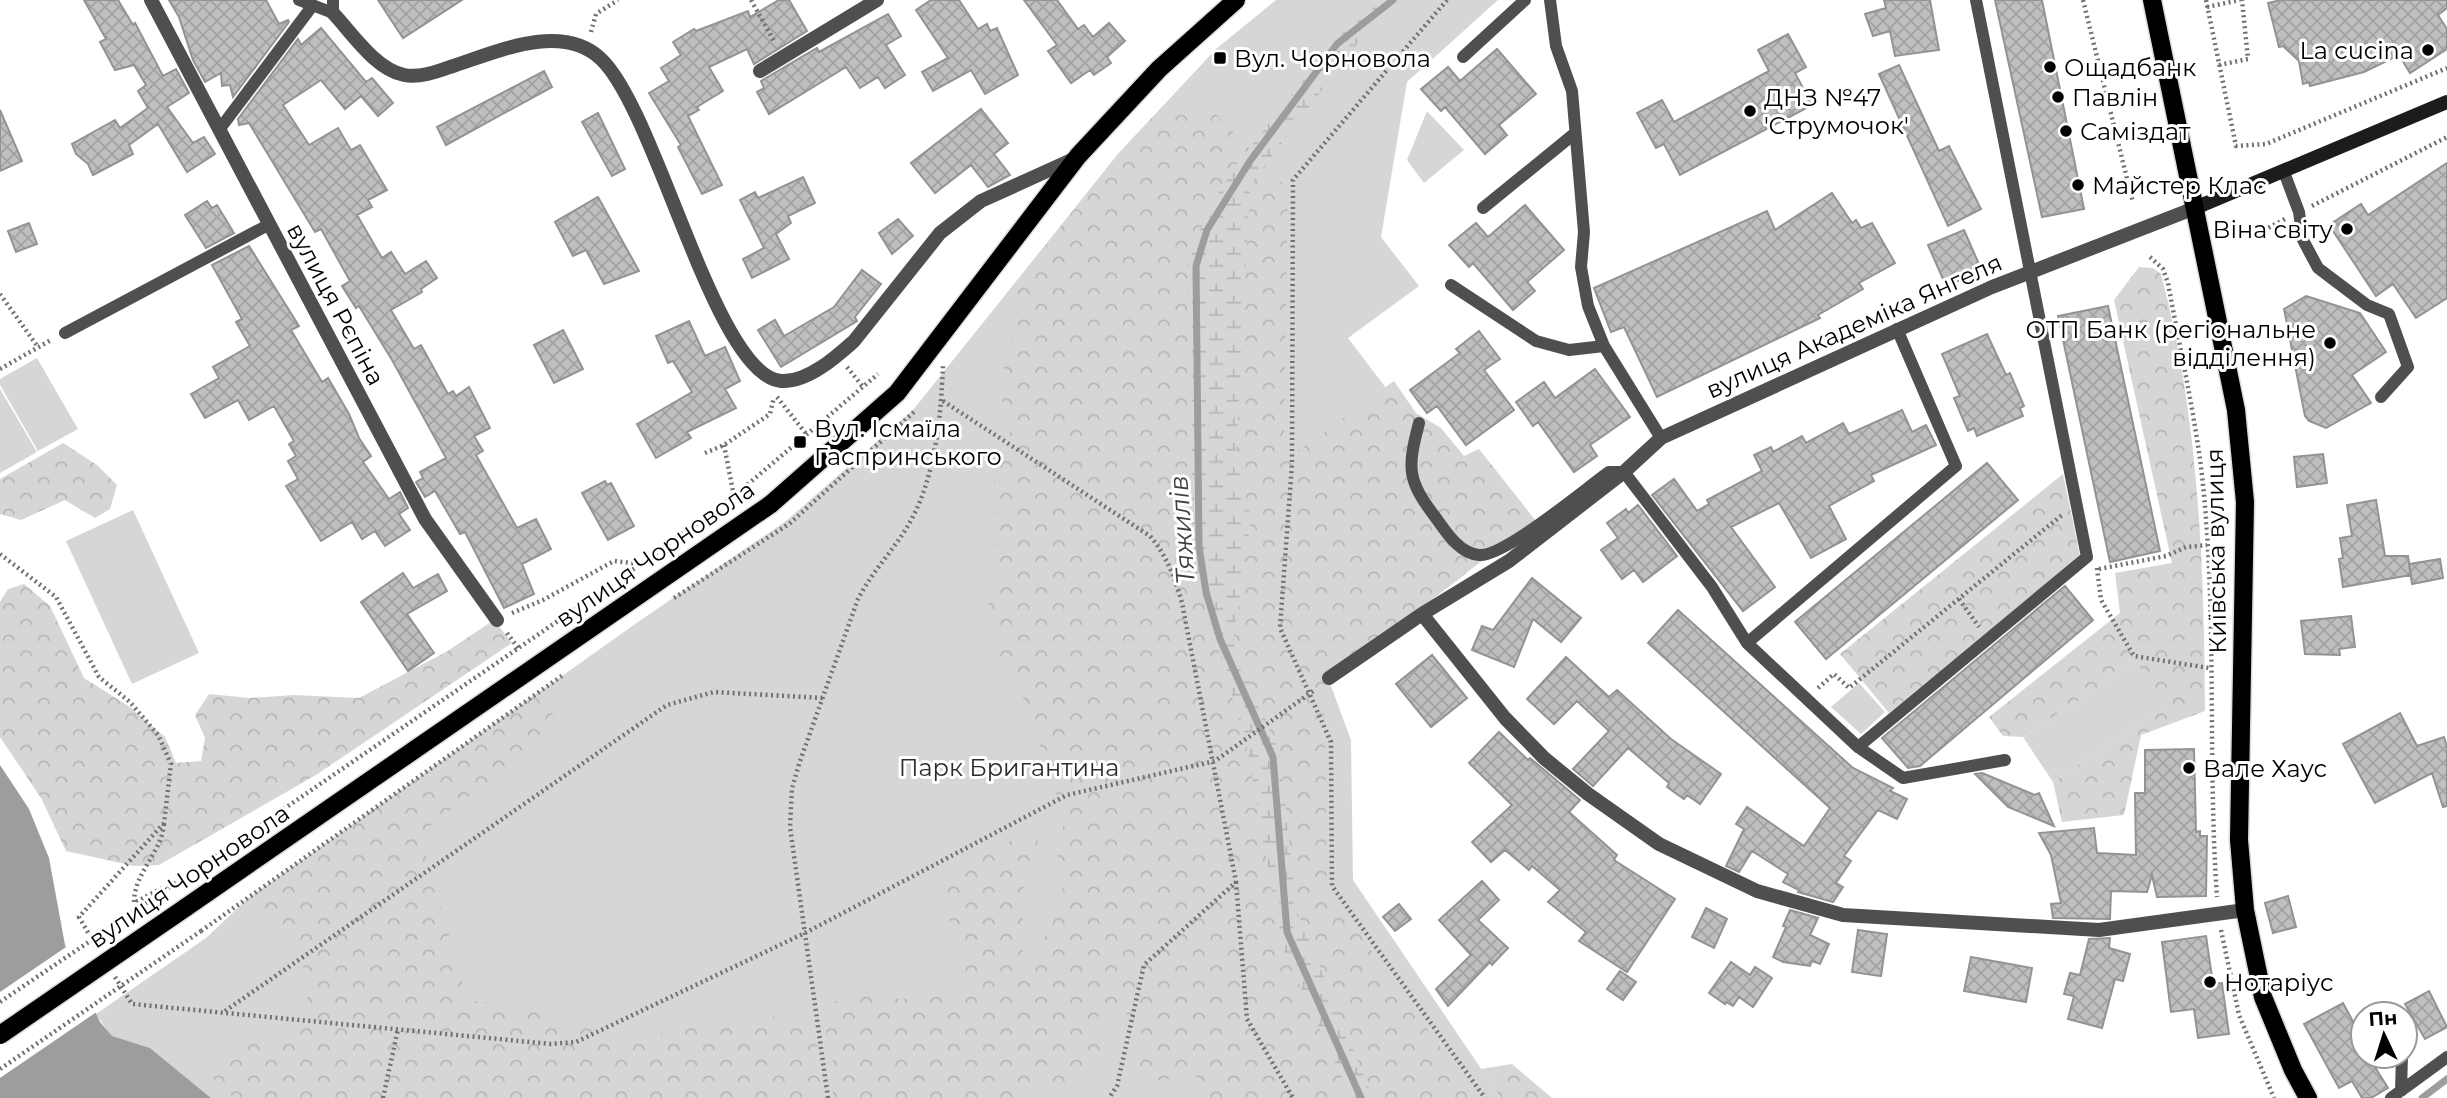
<svg xmlns="http://www.w3.org/2000/svg" width="2447" height="1098" viewBox="0 0 2447 1098" font-family="Montserrat,sans-serif">
	<style>
		.green { fill: #d6d6d6 }
		.forest { fill: url(#forest-crowns) }
		.wetland { fill: url(#wetland-marsh) }
		.water { fill: #9d9d9d }
		.pier { fill: #fff }
		.lines { fill: none; stroke-linecap: round; stroke-linejoin: round }
		.stream { stroke: #9d9d9d; stroke-width: 7 }
		.building { fill: url(#building-cross-hatch); stroke: #939393; stroke-width: 2 }
		.primary-casing { stroke: #dbdbdb; stroke-width: 21 }
		.path { stroke: #717171; stroke-width: 4.5; stroke-dasharray: 2 3.5; stroke-linecap: butt }
		.service { stroke: #4f4f4f; stroke-width: 12 }
		.minor { stroke: #4f4f4f; stroke-width: 14 }
		.secondary { stroke: #1c1c1c; stroke-width: 14 }
		.primary { stroke: #000; stroke-width: 18 }
		.primary-bridge-casing { stroke: #dbdbdb; stroke-width: 21; stroke-linecap: butt }
		.path-bridge { stroke: #717171; stroke-width: 4.5; stroke-dasharray: 2 3.5; stroke-linecap: butt }
		.primary-bridge { stroke: #000; stroke-width: 18 }
		.poi-dot { fill: #000; stroke: #fff; stroke-width: 2.5 }
		.labels { text-anchor: middle; dominant-baseline: central; stroke-width: 6; stroke-linejoin: round; paint-order: stroke }
		.poi-label { font-size: 24px; fill: #000; stroke: #fff; text-anchor: start }
		.street-label { font-size: 24px; fill: #000; stroke: #fff }
		.park-label { font-size: 24px; fill: #2d2d2d; stroke: #fff }
		.water-label { font-size: 26px; font-style: italic; fill: #3e3e3e; stroke: #fff }
	</style>
	<defs>
		<pattern id="forest-crowns" width="20" height="18" patternUnits="userSpaceOnUse" patternTransform="scale(1.75)"><rect width="20" height="18" fill="#d6d6d6"/><path d="M2 6a3 3 0 1 1 6 0M12 15a3 3 0 1 1 6 0" fill="none" stroke="#b6b6b6"/></pattern>
		<pattern id="wetland-marsh" width="20" height="14" patternUnits="userSpaceOnUse" patternTransform="scale(1.75)"><rect width="20" height="14" fill="#d6d6d6"/><path d="M1 5h8M5 5V1M11 12h8M15 12V8" fill="none" stroke="#b6b6b6"/></pattern>
		<pattern id="building-cross-hatch" width="8" height="8" patternUnits="userSpaceOnUse" patternTransform="scale(1.75)"><rect width="8" height="8" fill="#bfbfbf"/><path d="M0 0l8 8M0 8l8-8" fill="none" stroke="#a2a2a2"/></pattern>
	</defs>
	<rect width="100%" height="100%" fill="#fff"/>
	<path class="green" d="M1276,0H1498L1407,82L1381,237L1419,286L1348,338L1408,417L1367,451L1467,573L1328,678L1351,740L1353,880L1501,1098H211L150,1048L111,1036L96,1014L206,938L246,900L638,622L786,521L913,410L1118,154L1216,49Z
		M1427,111L1464,150L1424,183L1407,160Z
		M37,358L78,429L38,451L0,385V379Z
		M0,389L37,452L0,473Z
		M133,510L199,653L132,684L66,541Z
		M2137,661L2167,706L2053,782L2023,737Z
		M1859,683L1885,712L1861,734L1831,707Z"/>
	<path class="forest" d="M1163,106H1191L1216,114L1288,189L1284,461L1394,381L1416,413L1441,428L1464,456L1479,449L1536,521L1324,678L1327,889L1477,1098H1207L1209,1086C1193,1068 1184,1078 1164,1080C1157,1081 1149,1076 1143,1074L1135,1057L1146,1039L1120,1006L1100,1008L1097,1025L1104,1065L1063,1084L1022,1093L1018,1098H833V1091L838,1083L824,1023L830,1004L852,992C890,1002 922,1000 961,992V947L945,910L950,873L1030,831L1038,838L1037,863L1024,878L1022,950L1031,959L1041,956L1051,907L1063,890L1058,879L1057,848L1065,820L1023,698L1001,667L988,606L994,578V459L1015,423L997,393L1019,313L1016,283L1118,154Z
		M2139,267L2153,268L2161,274C2199,417 2204,564 2205,711L2141,735L2124,815L2062,822L2053,782L2166,706L2136,662L2023,737L2003,736L1989,717L2120,613L2115,573L2172,563L2114,300Z
		M63,443L97,465L117,485L110,509L95,518L65,500L21,520L0,514V479Z
		M2063,474L2080,556L1889,713L1840,654Z
		M24,584L50,606L84,678L130,707L165,737L176,763L201,761L205,738L195,715L209,694L249,698L294,695L359,698L446,652L494,620L512,643L316,775L159,865L134,866L66,851L41,798L0,737V602L8,589Z
		M540,691L560,728L420,833L467,1000L537,1007L618,1041L712,1024L780,1016L802,1027L816,1042L823,1068V1098H234L209,1075L240,1039L297,1040L309,990L300,954L284,928L246,900Z
		M1512,1064L1552,1098H1501L1481,1069Z"/>
	<path class="wetland" d="M1383,0H1403L1369,28L1250,185L1236,457L1251,517L1233,643L1280,754L1296,908L1373,1098H1351L1281,944L1247,748L1192,558L1187,256L1227,176L1340,35Z"/>
	<path class="water" d="M0,765L29,809L49,858L65,945L100,1022L112,1036L150,1048L211,1098H0Z"/>
	<path class="pier" d="M69,945L98,1011L0,1078V992Z"/>
	<g class="lines">
		<path class="stream" d="M1361,1098L1287,932L1273,757L1220,639L1206,592L1199,546L1196,266L1207,230L1250,161L1337,44L1393,0
			M2422,1098L2447,1079"/>
	</g>
	<path class="building" d="M84,0H118L133,25L135,23L163,76L176,69L189,93L167,107L193,143L204,137L215,154L187,172L158,124L129,145L133,154L93,175L88,164L76,154L72,144L115,120L120,128L148,108L138,91L146,85L134,65L115,70L100,42L106,39Z
		M169,0H266L279,24L288,20L289,22L233,97L230,85L222,86L221,73L205,82L193,60L179,17Z
		M378,0H462L403,38Z
		M779,0H789L807,31L754,64L747,49L709,67L723,91L697,107L699,110L688,116L722,185L702,194L678,147L681,145L649,93L669,81L661,68L681,55L673,42L694,29L696,31L748,11L750,17Z
		M931,0H959L978,29L987,24L990,31L997,28L1018,75L985,94L971,70L933,91L922,72L948,58L916,10Z
		M1024,0H1057L1078,29L1084,25L1093,37L1109,23L1125,41L1107,57L1111,63L1094,75L1090,70L1071,83L1048,51L1057,45Z
		M1884,0H1930L1939,50L1895,56L1890,31L1873,36L1865,14L1886,8Z
		M1995,0H2042L2084,209L2042,217Z
		M2281,0H2447V8L2438,15L2447,29V49L2410,73L2399,55L2364,72L2310,86L2309,82L2303,84L2299,61L2283,46L2279,47L2268,3Z
		M888,14L901,36L886,45L905,75L885,88L878,77L860,88L846,67L769,114L757,92L764,88L761,81L817,48L819,52Z
		M321,28L366,82L372,78L393,103L378,116L361,96L345,109L321,80L283,105L309,145L338,128L351,150L360,145L387,190L368,200L372,207L357,215L382,258L391,252L405,274L426,261L437,278L421,289L422,292L391,310L414,349L421,345L448,394L453,391L456,396L469,387L490,428L474,436L483,451L476,455L517,528L536,519L551,549L522,564L534,594L504,608L465,532L460,534L435,491L425,497L416,482L423,478L420,472L446,458L392,360L359,306L356,308L342,286L350,281L321,229L315,232L249,123L239,125L238,119L298,39L301,45Z
		M1788,34L1806,67L1795,73L1812,105L1680,175L1664,144L1656,148L1637,113L1662,100L1674,122L1769,71L1758,50Z
		M1497,49L1536,94L1499,125L1507,135L1485,154L1445,107L1441,111L1421,89L1448,67L1460,81Z
		M1899,65L1939,151L1949,146L1981,209L1948,226L1879,74Z
		M544,71L552,87L446,145L437,127Z
		M981,109L1008,143L994,154L1010,175L988,187L971,165L935,193L911,163Z
		M0,110L22,161L0,171Z
		M598,113L625,169L612,176L582,122Z
		M2447,163V298L2416,318L2393,284L2376,296L2329,225L2361,204L2368,215Z
		M803,177L815,203L788,216L791,223L776,234L789,259L752,278L743,259L764,248L740,200L755,192L758,198Z
		M1832,193L1852,223L1856,220L1861,228L1872,223L1895,263L1859,283L1863,289L1818,315L1820,318L1657,397L1624,327L1611,332L1594,288L1767,211L1775,230Z
		M598,197L639,271L604,284L586,250L573,256L555,222Z
		M207,201L212,208L217,205L234,233L206,248L185,215Z
		M1525,205L1564,250L1527,282L1535,291L1513,310L1473,263L1469,267L1449,245L1476,223L1488,237Z
		M898,219L913,236L892,254L879,233Z
		M29,223L37,244L16,252L8,231Z
		M1964,230L1982,271L1946,286L1928,245Z
		M249,246L299,326L291,330L322,382L328,378L349,414L359,438L371,456L363,462L389,499L400,492L408,508L399,514L410,530L385,546L375,531L362,539L352,522L321,541L286,486L298,479L288,461L296,456L289,444L294,441L274,406L249,420L238,400L205,418L191,394L219,378L213,367L250,346L236,322L242,319L212,265Z
		M862,270L881,284L855,317L857,321L781,367L758,330L775,320L784,336L834,307Z
		M2306,296L2360,313L2386,352L2352,375L2371,403L2326,428L2309,421L2305,416L2284,309Z
		M2108,306L2160,551L2110,562L2058,316Z
		M689,321L705,356L725,347L740,381L725,389L736,408L687,432L691,438L656,458L637,424L692,392L673,361L668,363L656,336Z
		M563,330L583,369L554,383L534,345Z
		M1479,331L1500,359L1484,370L1514,410L1466,445L1437,406L1427,413L1410,390L1460,353L1456,349Z
		M1987,334L2006,375L2010,373L2024,406L2020,408L2023,416L1977,436L1974,428L1968,431L1954,398L1960,396L1942,354Z
		M1595,369L1630,417L1590,445L1597,456L1574,472L1538,422L1533,426L1516,402L1544,382L1555,398Z
		M1902,410L1912,432L1926,425L1936,445L1871,475L1874,481L1829,506L1846,539L1811,558L1779,503L1731,527L1775,587L1743,611L1652,495L1674,479L1697,511L1709,504L1707,500L1762,471L1754,455L1771,447L1773,452L1802,436L1806,443L1843,423L1849,434Z
		M2323,454L2327,483L2297,487L2294,457Z
		M1987,463L2018,500L1826,659L1795,622Z
		M605,481L607,485L611,483L634,526L608,540L582,493Z
		M2376,500L2385,556H2408L2411,575L2343,587L2339,559L2343,558L2340,538L2352,536L2347,505Z
		M1638,505L1677,556L1643,582L1634,570L1622,579L1601,550L1618,538L1607,523L1626,509L1628,513Z
		M2440,559L2443,578L2412,584L2409,564Z
		M403,573L413,588L438,574L447,591L407,614L434,653L408,671L361,602Z
		M1532,578L1581,618L1561,642L1533,619L1514,667L1472,650L1482,626L1493,630Z
		M2065,586L2093,620L1920,766L1908,768L1882,738Z
		M1678,610L1853,768L1893,788L1890,791L1907,799L1897,819L1878,810L1844,856L1851,861L1836,883L1843,887L1833,902L1798,892L1799,890L1783,882L1788,874L1752,851L1739,872L1726,866L1744,829L1736,824L1747,807L1804,846L1830,808L1648,643Z
		M2351,616L2355,647L2339,649L2340,655L2305,654L2301,621Z
		M1432,655L1467,698L1431,727L1396,684Z
		M1566,657L1609,697L1617,690L1671,739L1721,774L1700,804L1687,795L1684,799L1667,787L1669,783L1628,748L1593,786L1573,769L1609,731L1577,701L1554,724L1527,699Z
		M2400,713L2417,746L2444,737L2447,747V806L2443,807L2432,773L2375,803L2343,744Z
		M1499,732L1528,760L1530,758L1580,800L1569,812L1617,855L1614,860L1675,899L1627,972L1579,941L1586,932L1548,902L1560,890L1532,866L1529,870L1505,850L1491,862L1472,842L1512,805L1469,763Z
		M2194,749L2196,832L2200,831V836H2207L2206,896L2157,897L2152,875L2147,892L2111,891L2110,919L2053,918L2051,904L2061,903L2051,855L2039,833L2094,828L2097,853L2136,855L2135,793H2145V750Z
		M1982,773L2035,795L2039,793L2054,826L2008,807L1975,774Z
		M1482,881L1499,900L1478,920L1508,948L1492,965L1490,962L1448,1006L1436,989L1471,955L1439,920Z
		M2288,896L2296,927L2273,933L2265,903Z
		M1399,904L1411,919L1395,931L1383,917Z
		M1706,908L1727,919L1714,948L1692,937Z
		M1790,910L1818,918L1810,935L1829,944L1820,964L1812,961L1810,966L1783,962L1773,957L1786,927L1783,926Z
		M1858,930L1887,934L1881,976L1852,972Z
		M2206,936L2213,984L2222,983L2229,1034L2198,1038L2194,1009L2171,1012L2162,942Z
		M2110,938L2109,948L2130,954L2123,981L2115,979L2102,1028L2068,1019L2074,996L2064,994L2070,973L2080,975L2089,939Z
		M1971,957L2032,968L2026,1002L1964,991Z
		M1731,962L1750,975L1755,967L1772,978L1753,1007L1739,997L1733,1006L1726,1002L1725,1004L1709,993Z
		M1620,971L1636,982L1623,1000L1607,989Z
		M2429,991L2447,1027L2425,1039L2405,1004Z
		M2343,1003L2363,1040V1056H2368L2388,1088L2371,1098H2362L2352,1081L2339,1088L2304,1024Z"/>
	<g class="lines">
		<defs>
			<path id="primary" d="M2152,0L2236,410L2245,502L2239,840L2245,910L2263,997L2293,1070L2308,1098
				M185,908L771,504L897,393L1078,156L1159,69L1236,0"/>
		</defs>
		<use href="#primary" class="primary-casing"/>
		<path class="path" d="M751,0L774,41
			M1447,0L1293,180L1292,464L1280,628L1331,742L1332,886L1485,1098
			M2083,0L2133,203
			M2206,0L2236,146L2266,144L2447,68
			M2207,7L2240,0
			M591,32L596,14L618,0
			M2219,65L2248,59L2242,0
			M2312,206L2447,137
			M2249,238L2285,219
			M2150,257L2163,269L2168,283C2179,344 2193,405 2201,467C2218,609 2207,754 2217,897
			M0,294L38,347
			M847,367L863,387
			M0,369L51,340
			M777,397L807,435
			M943,401L1150,536C1167,556 1175,578 1182,603L1236,882L1144,965L1117,1086L1109,1098
			M724,445L734,496
			M705,453L724,445L770,414L774,397
			M0,554L56,597L99,677L130,702L158,735L171,764L164,823L79,917L96,946
			M2097,568L2101,600L2134,656L2209,668
			M2099,569L2166,556L2186,547L2207,545
			M674,598L789,524L915,411
			M1959,599L1979,627
			M512,613L543,600L614,561L640,564
			M507,633L519,649
			M1818,688L1834,674L1849,688L2062,515
			M164,824C161,854 134,872 134,903L164,887L166,889
			M1236,882L1247,1019L1293,1098
			M170,887L641,564L734,496L878,374
			M2221,930L2239,1015L2274,1098
			M201,931L563,675
			M115,977L132,1004L551,1044L576,1042L805,933L1067,795L1215,761L1316,689
			M225,1011L667,705L714,692L823,698
			M383,1098L398,1029
			M828,1098L790,827L792,788L800,761L858,599C871,574 889,555 904,532C935,485 941,419 943,364"/>
		<path class="service" d="M299,0L333,13V0
			M1550,0L1556,46L1572,91L1584,232L1581,267L1588,306L1604,346
			M1463,57L1525,0
			M219,130L313,5
			M2284,172L2299,212L2303,240L2318,268L2367,305L2389,314L2408,367L2381,397
			M1483,208L1574,134
			M1451,285L1536,341L1569,350L1604,346L1661,438
			M65,333L268,225
			M1419,423C1407,469 1407,480 1436,518C1446,532 1459,553 1479,555C1503,558 1585,489 1609,472H1624L1712,587L1747,643L1858,747L2087,557L1976,0
			M1747,643L1956,466L1897,329
			M1858,747L1903,778L2005,760
			M2401,1091L2402,1056
			M2391,1098L2447,1057"/>
		<path class="minor" d="M151,0L425,519L497,620
			M333,13C352,33 375,69 404,75C419,78 436,72 450,67C494,53 561,21 601,59C657,112 715,375 781,381C807,383 836,357 854,341L940,233L981,201L1078,157
			M760,71L877,0
			M1422,614L1505,718L1544,758L1588,794L1659,844L1757,891L1843,915L2099,930L2245,910
			M1329,678L1422,614L1509,561L1624,472L1661,438L1992,287L2195,208"/>
		<path class="secondary" d="M2195,208L2447,102"/>
		<use href="#primary" class="primary"/>
		<defs>
			<path id="primary-bridge" d="M0,1035L185,908"/>
		</defs>
		<use href="#primary-bridge" class="primary-bridge-casing"/>
		<path class="path-bridge" d="M0,1002L170,887
			M0,1069L201,931"/>
		<use href="#primary-bridge" class="primary-bridge"/>
	</g>
	<g class="poi-dot">
		<circle cx="2428" cy="50" r="7"/>
		<rect x="1213" y="51" width="14" height="14" rx="3.5"/>
		<circle cx="2050" cy="67" r="7"/>
		<circle cx="2058" cy="97" r="7"/>
		<circle cx="1750" cy="111" r="7"/>
		<circle cx="2066" cy="131" r="7"/>
		<circle cx="2078" cy="185" r="7"/>
		<circle cx="2347" cy="229" r="7"/>
		<circle cx="2330" cy="343" r="7"/>
		<rect x="793" y="435" width="14" height="14" rx="3.5"/>
		<circle cx="2189" cy="768" r="7"/>
		<circle cx="2210" cy="982" r="7"/>
	</g>
	<g class="labels">
		<g class="poi-label">
			<text x="2414" y="50" text-anchor="end">La cucina</text>
			<text x="1234" y="58">Вул. Чорновола</text>
			<text x="2064" y="67">Ощадбанк</text>
			<text x="1764" y="97">ДНЗ №47<tspan x="1764" dy="28">'Струмочок'</tspan></text>
			<text x="2072" y="97">Павлін</text>
			<text x="2080" y="131">Саміздат</text>
			<text x="2092" y="185">Майстер Клас</text>
			<text x="2333" y="229" text-anchor="end">Віна світу</text>
			<text x="2316" y="329" text-anchor="end">ОТП Банк (регіональне<tspan x="2316" dy="28">відділення)</tspan></text>
			<text x="814" y="428">Вул. Ісмаїла<tspan x="814" dy="28">Гаспринського</tspan></text>
			<text x="2203" y="768">Вале Хаус</text>
			<text x="2224" y="982">Нотаріус</text>
		</g>
		<g class="street-label">
			<text transform="translate(336 304) rotate(62)">вулиця Рєпіна</text>
			<text transform="translate(1854 326) rotate(-24)">вулиця Академіка Янгеля</text>
			<text transform="translate(2216 551) rotate(-91)">Київська вулиця</text>
			<text transform="translate(655 554) rotate(-35)">вулиця Чорновола</text>
			<text transform="translate(189 876) rotate(-34)">вулиця Чорновола</text>
		</g>
		<g class="park-label">
			<text x="1009" y="767">Парк Бригантина</text>
		</g>
		<g class="water-label">
			<text transform="translate(1182 530) rotate(-94)">Тяжилів</text>
		</g>
	</g>
	<g transform="translate(2384 1035) rotate(356)"><circle r="33" fill="#ffffff" stroke="#999999" stroke-width="2"/>
	<path d="M0-5L12 26L0 18L-12 26Z" fill="#000000"/>
	<text y="-10" font-size="19" font-weight="bold" text-anchor="middle" fill="#000000">Пн</text>
	</g>
</svg>
